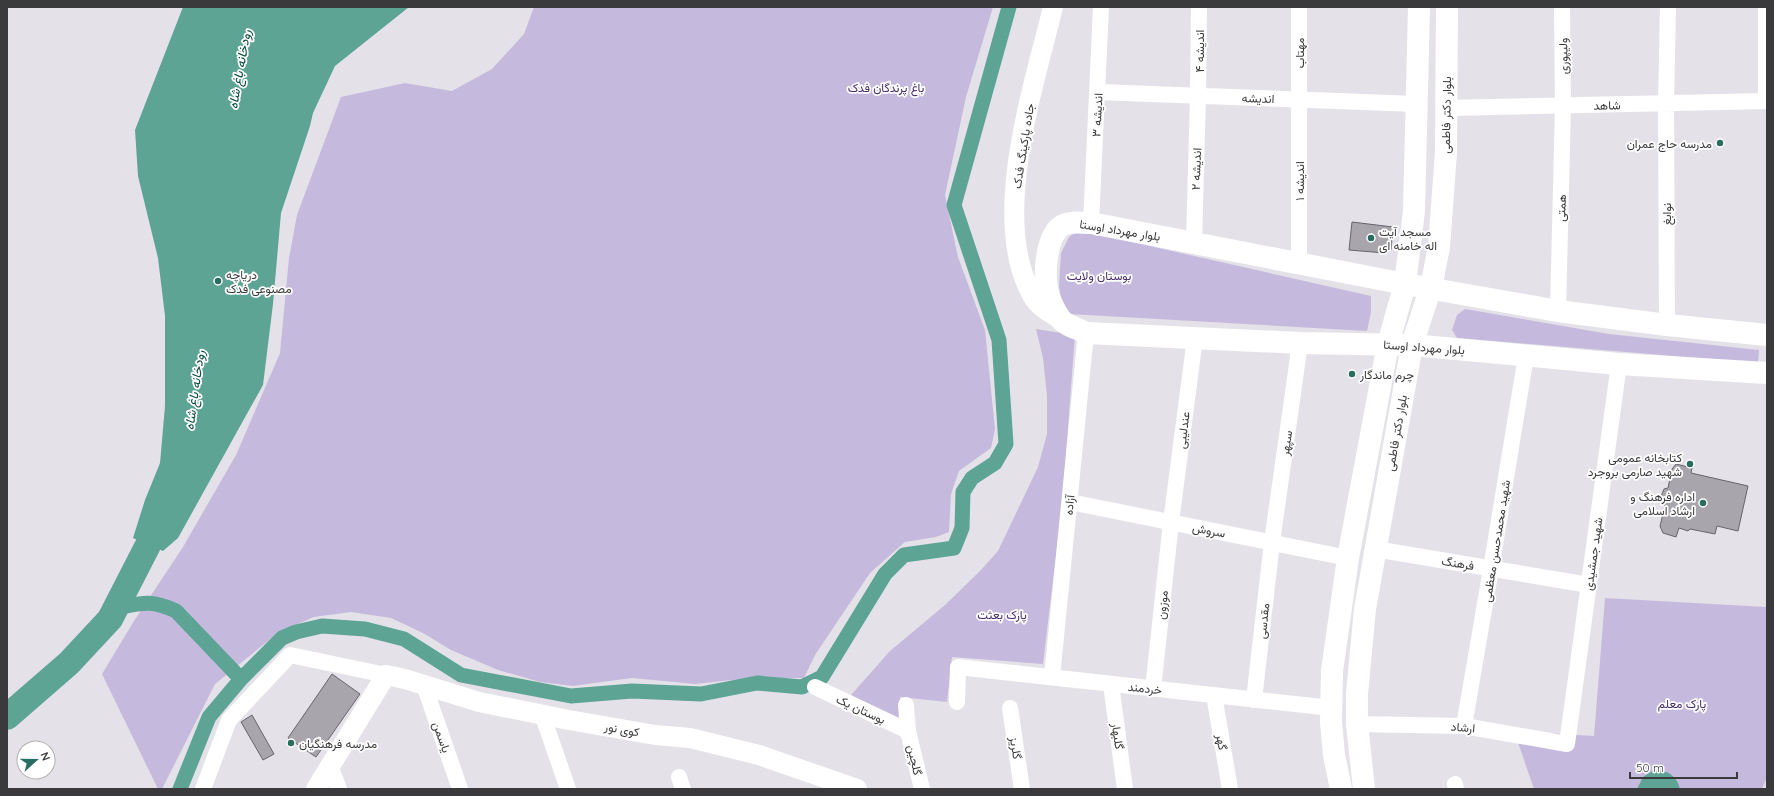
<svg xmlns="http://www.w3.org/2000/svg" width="1774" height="796" viewBox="0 0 1774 796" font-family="Quicksand,Vazirmatn,sans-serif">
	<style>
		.green { fill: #c5badd }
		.water { fill: #5da495 }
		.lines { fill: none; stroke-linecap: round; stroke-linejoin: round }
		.canal { stroke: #5da495; stroke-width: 15 }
		.river { stroke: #5da495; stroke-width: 26 }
		.building { fill: #a8a6ac; stroke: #67656a }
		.minor { stroke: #fff; stroke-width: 16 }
		.tertiary { stroke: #fff; stroke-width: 20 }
		.secondary { stroke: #fff; stroke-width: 22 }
		.poi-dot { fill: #286d60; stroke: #fff; stroke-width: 1.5 }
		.labels { text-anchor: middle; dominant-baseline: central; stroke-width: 3.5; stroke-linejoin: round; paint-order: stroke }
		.street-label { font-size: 12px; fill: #3a393b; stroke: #fff }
		.park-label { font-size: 12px; fill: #462c6b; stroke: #fff }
		.poi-label { font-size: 12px; fill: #3a393b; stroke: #fff; text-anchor: start }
		.water-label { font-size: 13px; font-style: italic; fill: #084a3f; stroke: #fff }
	</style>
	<rect width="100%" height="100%" fill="#e4e2e8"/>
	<path class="green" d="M534,7H993L966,97L945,195L958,257L985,330L995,429L991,448L959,471L951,494L949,532L936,537L905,542L870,573L815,655L804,678H750L695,684L632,678L573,686L540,682L498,670L451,650L423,633L391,618L351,612L314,617L279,632L215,684L162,789H158L102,674L134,621L183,547L236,455L280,353L289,258L297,215L341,97L405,83L452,91L492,69L524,34Z
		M1079,230L1371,296V312L1367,331L1069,314L1061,300L1059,286L1061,253L1069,237Z
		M1465,309L1609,334L1759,350L1758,363L1457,338L1452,330L1457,315Z
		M1036,329L1075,335L1062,505L1043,664L952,657L947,702L900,697L902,722L851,695L890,651L945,605L980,571L998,551L1038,467L1047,434V396L1043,358Z
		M1605,598L1767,607V777L1762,789H1534L1514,731L1594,736Z"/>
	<path class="water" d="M183,7H409L335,66L313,113L310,126L281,213L273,304L263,385L178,538L163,551L133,538L145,500L160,463L165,406V316L158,258L138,176L135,130Z
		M1654,770C1668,770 1677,776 1680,789H1637L1643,777Z"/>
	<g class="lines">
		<path class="canal" d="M116,608C141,603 151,599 176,611L241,679
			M180,789L209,717L241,679L282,638L296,632L322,626L365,629L404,639L461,675L571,696L632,691L701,694L757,683L802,687L822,677L885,574L904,555L954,548L962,528L963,492L972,478L995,463L1006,444L999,340L954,205L1009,7"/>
		<path class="river" d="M7,717L69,663L110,619L148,545L163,511"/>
	</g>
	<path class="building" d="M1352,222L1393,227L1391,250L1385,253L1349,250Z
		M1676,464L1692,468L1691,473L1748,486L1738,531L1717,526L1715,534L1690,529L1688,531L1679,528L1676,537L1663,533L1660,526L1665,506L1660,499L1664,489L1668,488L1672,469Z
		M332,674L360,694L316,757L288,738Z
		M252,715L274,754L263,760L241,722Z"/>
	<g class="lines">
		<path class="minor" d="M1766,7V101
			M1098,92L1417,104
			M1446,108L1767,101
			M1091,223L1101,7
			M1194,243L1198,96L1199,7
			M1299,262V7
			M1558,311L1563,106L1562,7
			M1667,325L1666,104L1668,7
			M1070,502L1348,558
			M1375,549L1589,585
			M1052,677L1086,333
			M1111,684L1125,789
			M424,685L460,789
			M815,687L908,731
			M1153,689L1171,522L1195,338
			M1214,695L1230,789
			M1254,700L1272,542L1300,343
			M957,702L958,667L1331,708
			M906,705L908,731L922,789
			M1010,708L1022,789
			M542,714L568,789
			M1357,724L1464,726L1567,744L1619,364
			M1464,726L1491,569L1526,356
			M330,766L339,789
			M679,777L683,789
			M1455,784L1456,789
			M203,789L229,720L290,655L386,675"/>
		<path class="tertiary" d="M1053,7C1034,86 991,215 1030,291C1036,305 1048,312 1061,319
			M316,789L386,675L405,679L479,702L569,720L655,735L690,738L759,755L857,789"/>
		<path class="secondary" d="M1767,335L1667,325L1558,311L1405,284L1091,223C1082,223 1071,221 1063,225C1045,235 1043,278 1049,296C1051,303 1056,312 1060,318C1064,325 1079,329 1086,333L1300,343L1412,345L1619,364L1767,373
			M1341,789L1334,755L1331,722L1332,671L1348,558L1388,344L1405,284L1414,211L1419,7
			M1364,789L1357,724V694L1365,609L1412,345L1431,287L1439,247L1446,152L1447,7"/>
	</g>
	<g class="poi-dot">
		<circle cx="1720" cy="143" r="4"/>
		<circle cx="1371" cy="238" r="4"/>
		<circle cx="218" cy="281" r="4"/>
		<circle cx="1352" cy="374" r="4"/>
		<circle cx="1690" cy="464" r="4"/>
		<circle cx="1703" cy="503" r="4"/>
		<circle cx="291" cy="743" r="4"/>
	</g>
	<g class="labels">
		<g class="street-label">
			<text transform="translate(1199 51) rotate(-90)">اندیشه ۴</text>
			<text transform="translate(1299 53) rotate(-90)">مهتاب</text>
			<text transform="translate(1563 56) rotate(-91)">ولیپوری</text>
			<text transform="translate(1258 98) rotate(2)">اندیشه</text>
			<text transform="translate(1607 105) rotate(-1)">شاهد</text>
			<text transform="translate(1097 115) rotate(-87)">اندیشه ۳</text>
			<text transform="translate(1446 115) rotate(-89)">بلوار دکتر فاطمی</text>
			<text transform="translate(1023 146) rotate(-81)">جاده پارکینگ فدک</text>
			<text transform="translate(1196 169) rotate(-88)">اندیشه ۲</text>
			<text transform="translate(1299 181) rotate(-90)">اندیشه ۱</text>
			<text transform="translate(1561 208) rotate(-88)">همتی</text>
			<text transform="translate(1666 214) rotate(-90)">نوابغ</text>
			<text transform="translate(1120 230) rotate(9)">بلوار مهرداد اوستا</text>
			<text transform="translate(1424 347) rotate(4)">بلوار مهرداد اوستا</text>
			<text transform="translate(1183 430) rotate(-83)">عندلیبی</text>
			<text transform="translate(1396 433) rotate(-80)">بلوار دکتر فاطمی</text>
			<text transform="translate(1286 443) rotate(-82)">سپهر</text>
			<text transform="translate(1069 505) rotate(-84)">آزاده</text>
			<text transform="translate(1209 530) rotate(11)">سروش</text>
			<text transform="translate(1496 541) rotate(-81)">شهید محمدحسن معظمی</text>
			<text transform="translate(1593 554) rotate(-82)">شهید جمشیدی</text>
			<text transform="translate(1458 563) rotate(9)">فرهنگ</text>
			<text transform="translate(1162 605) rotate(-84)">موزون</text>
			<text transform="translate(1263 621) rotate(-84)">مقدسی</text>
			<text transform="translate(1145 688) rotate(6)">خردمند</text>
			<text transform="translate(861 709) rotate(25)">بوستان یک</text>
			<text transform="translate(1463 727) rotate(5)">ارشاد</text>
			<text transform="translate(622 729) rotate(10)">کوی نور</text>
			<text transform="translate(1118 736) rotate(82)">گلبهار</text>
			<text transform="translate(442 737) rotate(71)">یاسمن</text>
			<text transform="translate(1222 742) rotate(80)">گهر</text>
			<text transform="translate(1016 748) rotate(81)">گلریز</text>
			<text transform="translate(915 760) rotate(77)">گلچین</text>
		</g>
		<g class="park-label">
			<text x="886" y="87">باغ پرندگان فدک</text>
			<text x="1099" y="275">بوستان ولایت</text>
			<text x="1002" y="614">پارک بعثت</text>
			<text x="1682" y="703">پارک معلم</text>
		</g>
		<g class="poi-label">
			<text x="1712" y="143" text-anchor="end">مدرسه حاج عمران</text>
			<text x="1379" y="231">مسجد آیت<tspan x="1379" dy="14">اله خامنه ای</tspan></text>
			<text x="226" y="274">دریاچه<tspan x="226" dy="14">مصنوعی فدک</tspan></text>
			<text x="1360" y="374">چرم ماندگار</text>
			<text x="1682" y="457" text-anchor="end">کتابخانه عمومی<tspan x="1682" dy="14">شهید صارمی بروجرد</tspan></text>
			<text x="1695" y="496" text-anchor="end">اداره فرهنگ و<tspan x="1695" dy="14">ارشاد اسلامی</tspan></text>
			<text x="299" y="743">مدرسه فرهنگیان</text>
		</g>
		<g class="water-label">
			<text transform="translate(239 69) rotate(-80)">رودخانه باغ شاه</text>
			<text transform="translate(194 390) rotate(-82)">رودخانه باغ شاه</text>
		</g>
	</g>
	<rect width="1774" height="796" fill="none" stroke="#3a393b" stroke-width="16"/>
	<g transform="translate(36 760) rotate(69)"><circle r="19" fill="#ffffff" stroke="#b0b0b1"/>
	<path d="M0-3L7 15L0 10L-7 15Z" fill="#286d60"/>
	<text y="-6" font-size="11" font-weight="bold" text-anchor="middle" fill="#3a393b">N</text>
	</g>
	<path d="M1630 772v6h107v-6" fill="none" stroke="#3a393b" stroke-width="2"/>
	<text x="1636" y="772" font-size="12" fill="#3a393b" stroke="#ffffff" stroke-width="3" paint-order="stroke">50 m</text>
</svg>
